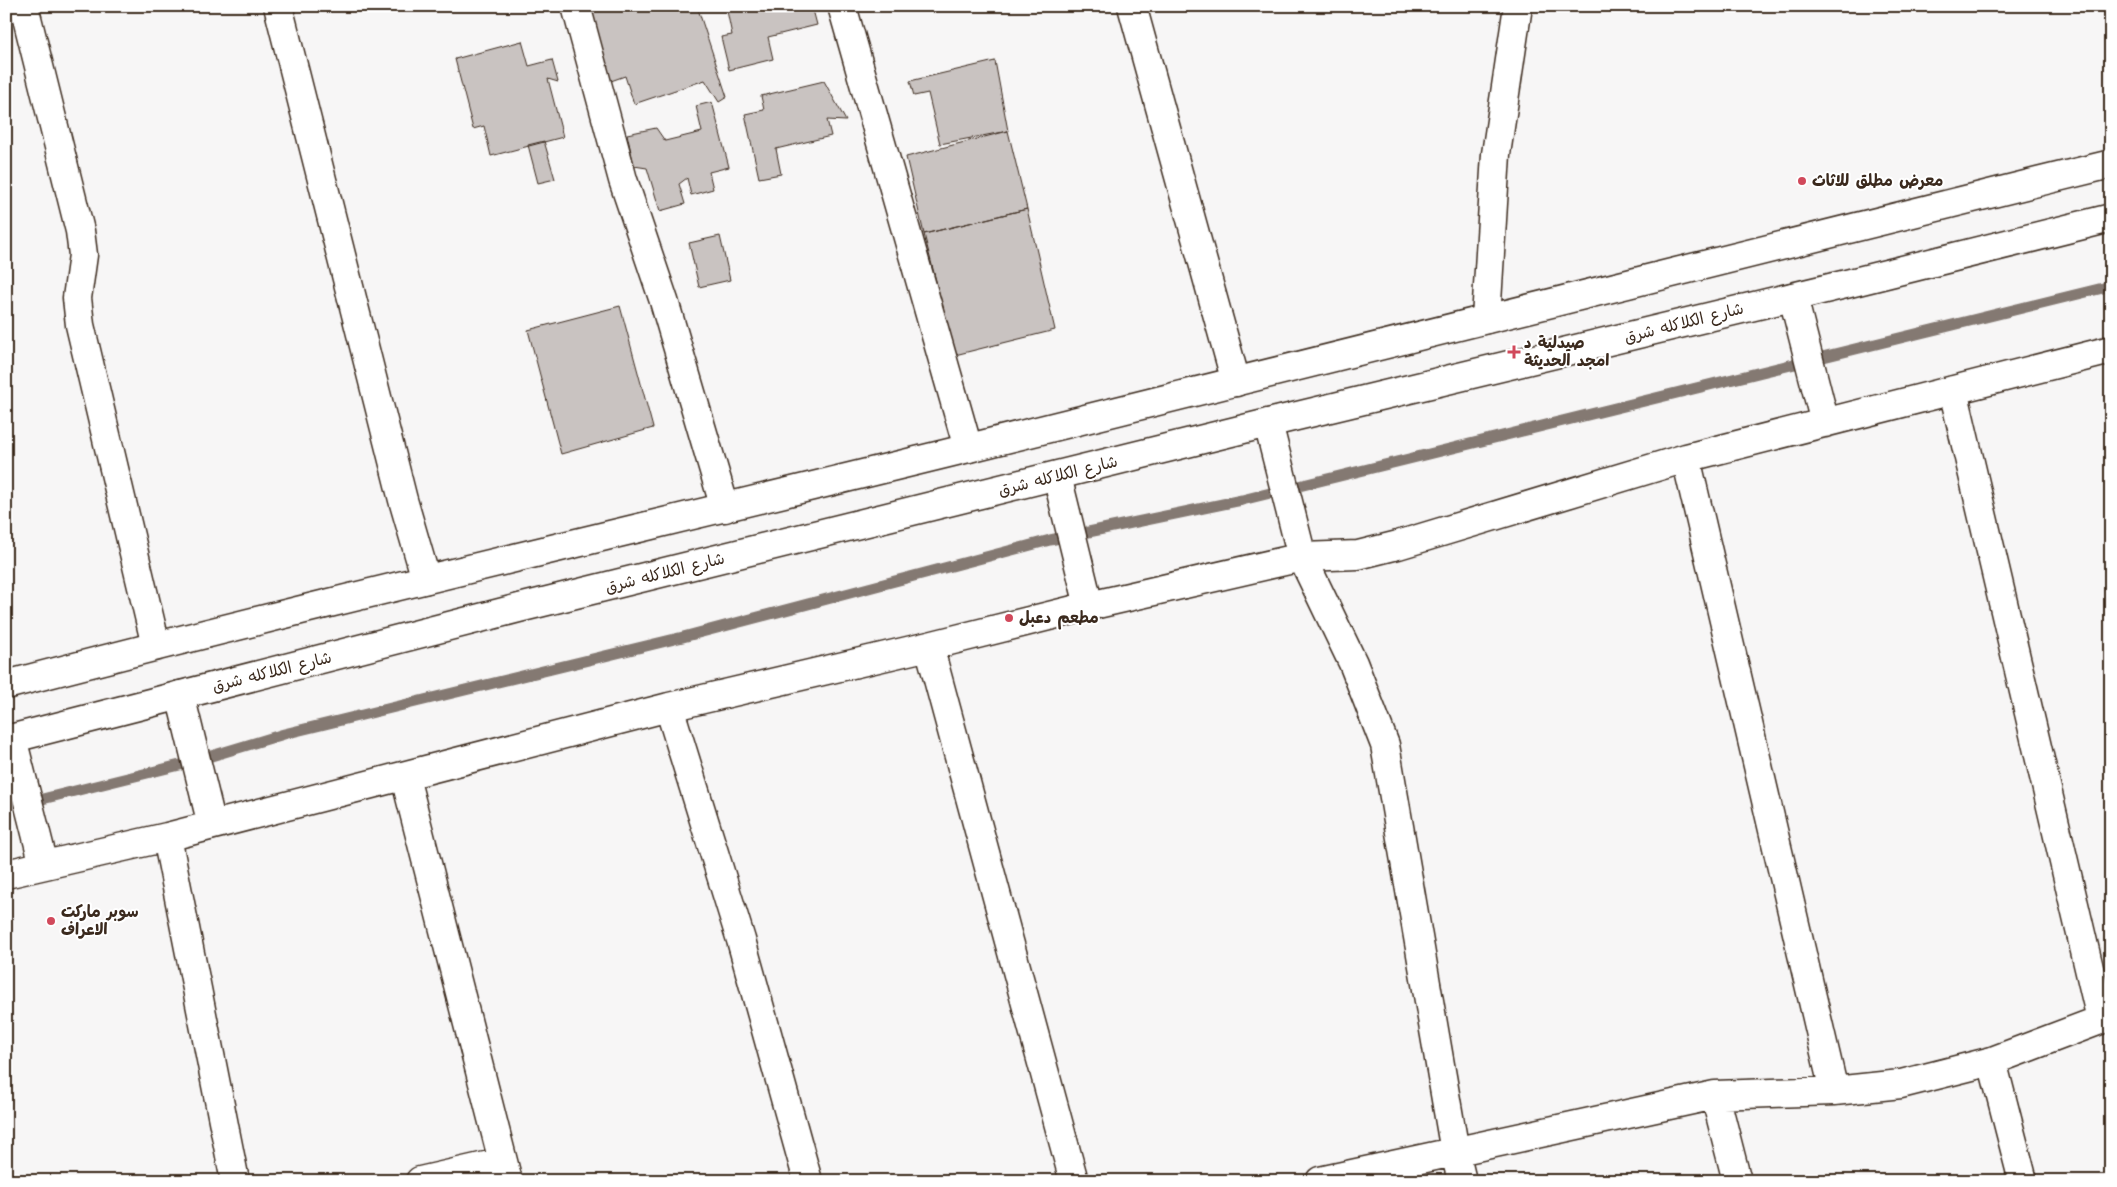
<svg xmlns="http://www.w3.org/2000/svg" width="2117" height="1187" viewBox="0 0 2117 1187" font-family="'Architects Daughter','Playpen Sans Arabic',sans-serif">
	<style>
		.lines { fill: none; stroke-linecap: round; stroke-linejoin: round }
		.stream { stroke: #847972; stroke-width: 11 }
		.building { fill: #c9c3c1; stroke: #3b2a1e }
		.minor-casing { stroke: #3b2a1e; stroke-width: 31 }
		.tertiary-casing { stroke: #3b2a1e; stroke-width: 31 }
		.minor { stroke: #fff; stroke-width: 28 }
		.tertiary { stroke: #fff; stroke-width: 28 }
		.poi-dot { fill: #d1495b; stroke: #fff; stroke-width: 2 }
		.labels { text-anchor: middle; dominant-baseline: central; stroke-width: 4; stroke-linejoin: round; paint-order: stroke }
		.poi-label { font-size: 16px; font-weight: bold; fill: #3b2a1e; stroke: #fff; text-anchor: start }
		.street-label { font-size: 16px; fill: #3b2a1e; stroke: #fff }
	</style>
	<rect width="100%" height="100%" fill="#f7f6f6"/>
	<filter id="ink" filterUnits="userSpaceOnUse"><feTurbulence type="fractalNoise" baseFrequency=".02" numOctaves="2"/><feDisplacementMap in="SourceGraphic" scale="10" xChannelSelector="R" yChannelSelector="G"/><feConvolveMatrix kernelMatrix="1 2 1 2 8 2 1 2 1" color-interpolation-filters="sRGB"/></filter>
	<g filter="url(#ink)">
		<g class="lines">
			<path class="stream" d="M6,808L188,763L284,734L683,637L1050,540L1242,500L2111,286"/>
		</g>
		<path class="building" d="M583,6H697L727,97L719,102L705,80L634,104L625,76L608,82Z
			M726,6H812L817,25L768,37L773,59L729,70L721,37L732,35Z
			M522,41L529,66L552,60L558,82L548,79L563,137L491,156L484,126L473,129L455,59Z
			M995,61L1008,131L940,144L928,93L914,96L910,81Z
			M824,81L846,121L827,120L831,136L776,149L781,174L759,178L745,114L764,110L761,96Z
			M712,102L729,167L709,172L713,189L691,195L687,178L679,184L685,204L660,211L647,168L634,166L627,134L656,128L665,141L702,132L696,106Z
			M1008,131L1027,209L924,234L906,157Z
			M544,141L555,179L538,183L528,145Z
			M1027,209L1055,330L955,355L924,234Z
			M720,236L730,280L699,287L689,243Z
			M620,306L653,428L561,454L528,330Z
			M1422,1167L1426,1181H1366Z"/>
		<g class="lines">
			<defs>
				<path id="minor" d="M24,6L80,231L83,255L77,298L80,325L156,646
					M278,6L403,500L426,579
					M576,6L623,180L664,301L725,508
					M842,6L968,448
					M1132,6L1236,382
					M1793,297L1825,423
					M1486,319L1496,154L1518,6
					M1953,390L2101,1019
					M1268,423L1302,557L1353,663L1385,745L1455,1152L1462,1181
					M1686,458L1834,1091
					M1057,476L1089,606
					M929,646L1074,1181
					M180,695L212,825
					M669,707L741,940L808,1181
					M12,738L44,865
					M405,777L508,1181
					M167,837L235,1181
					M6,874L167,837L669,707L929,646L1089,606L1302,557L1358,555L1398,545L1686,458L2111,350
					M1992,1061L2023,1181
					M1715,1095L1737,1181
					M420,1181L503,1162
					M1320,1181L1715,1095L1834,1091L1901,1084L1992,1061L2111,1016"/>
				<path id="tertiary" d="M6,685C326,601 648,527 969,448C1350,354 1730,257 2111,164
					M6,740L519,608L1268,423L1846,284L2111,218"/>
			</defs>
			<use href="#minor" class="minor-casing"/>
			<use href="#tertiary" class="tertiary-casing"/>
			<use href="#minor" class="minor"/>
			<use href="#tertiary" class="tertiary"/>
		</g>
	</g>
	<g class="poi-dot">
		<circle cx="1802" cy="181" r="5"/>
		<path d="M1511.5 344.5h5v5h5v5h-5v5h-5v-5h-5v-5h5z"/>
		<circle cx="1009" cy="618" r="5"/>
		<circle cx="51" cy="921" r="5"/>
	</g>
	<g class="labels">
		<g class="poi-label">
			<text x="1812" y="181">معرض مطلق للاثاث</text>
			<text x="1524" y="343">صيدلية د<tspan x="1524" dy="18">امجد الحديثة</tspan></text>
			<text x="1019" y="618">مطعم دعبل</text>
			<text x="61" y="912">سوبر ماركت<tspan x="61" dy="18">الاعراف</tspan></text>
		</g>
		<g class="street-label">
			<text transform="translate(1684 323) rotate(-14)">شارع الكلاكله شرق</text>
			<text transform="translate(1058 476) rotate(-14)">شارع الكلاكله شرق</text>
			<text transform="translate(665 573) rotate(-14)">شارع الكلاكله شرق</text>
			<text transform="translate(272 672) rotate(-14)">شارع الكلاكله شرق</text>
		</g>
	</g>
	<rect width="2117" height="1187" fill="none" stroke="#fff" stroke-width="25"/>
	<rect x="12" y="12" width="2092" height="1162" fill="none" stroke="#3b2a1e" stroke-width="2" filter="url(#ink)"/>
</svg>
